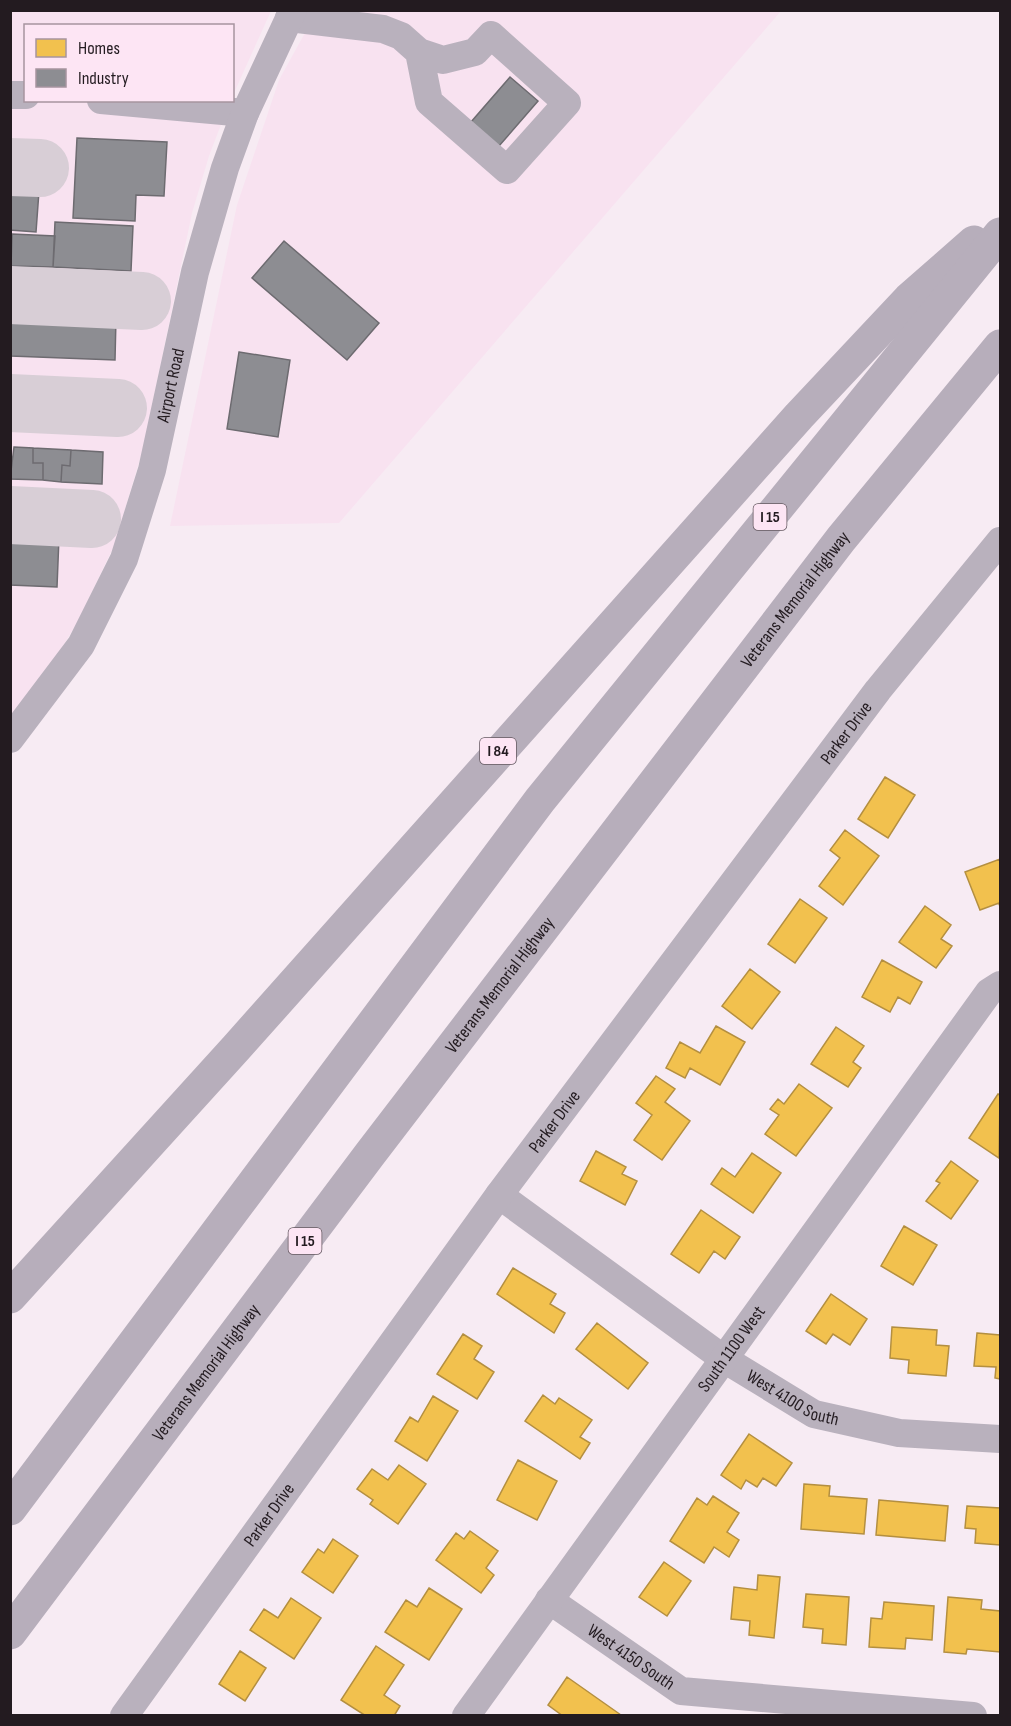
<svg xmlns="http://www.w3.org/2000/svg" width="1011" height="1726" viewBox="0 0 1011 1726" font-family="'Sofia Sans Condensed',sans-serif">
	<style>
		.built { fill: #f8e2f0 }
		.homes { fill: #f2c14e; stroke: #b48f40; stroke-width: 1.5 }
		.industry { fill: #8d8d92; stroke: #6d6b70; stroke-width: 1.5 }
		.lines { fill: none; stroke-linecap: round; stroke-linejoin: round }
		.taxiway { stroke: #d8ced6; stroke-width: 58 }
		.minor { stroke: #b9b1bd; stroke-width: 28 }
		.highway { stroke: #b7aebb; stroke-width: 33 }
		.labels { text-anchor: middle; dominant-baseline: central; stroke-width: 6; stroke-linejoin: round; paint-order: stroke }
		.shield { fill: #fde5f4; stroke: #645860; stroke-width: 1.5 }
		.shield-label { font-size: 16px; font-weight: bold; fill: #231b20 }
		.street-label { font-size: 18px; fill: #231b20; stroke: #fde5f4 }
	</style>
	<rect width="100%" height="100%" fill="#f7ebf3"/>
	<path class="built" d="M11,11H271L233,95L232,26H26V100L230,101L209,156L192,213L143,449L114,546L78,621L62,648L11,716Z
		M317,11H781L339,523L170,526L237,205L279,80Z"/>
	<path class="homes" d="M885,777L915,795L888,838L858,819Z
		M845,830L879,856L843,905L819,886L840,858L830,850Z
		M1000,859V907L999,903L980,910L965,872Z
		M800,899L827,918L795,963L768,944Z
		M925,906L951,925L941,939L952,946L936,968L899,942Z
		M882,960L922,982L910,1004L898,997L890,1012L862,997Z
		M750,969L780,992L752,1029L722,1006Z
		M716,1026L745,1042L720,1085L690,1068L685,1078L666,1068L680,1042L700,1053Z
		M836,1027L864,1046L853,1062L861,1068L848,1087L811,1064Z
		M656,1076L675,1089L665,1102L690,1121L662,1160L634,1140L652,1115L636,1103Z
		M799,1084L832,1108L796,1156L765,1134L779,1115L770,1109L778,1099L784,1104Z
		M998,1094L1000,1095L999,1158L969,1138Z
		M596,1151L626,1167L622,1174L637,1181L625,1205L580,1181Z
		M752,1153L781,1173L753,1213L711,1184L722,1168L735,1177Z
		M951,1161L978,1181L951,1219L926,1201L940,1183L936,1181Z
		M701,1210L740,1237L725,1259L714,1251L699,1273L671,1254Z
		M904,1226L937,1245L913,1285L881,1266Z
		M513,1268L556,1294L550,1304L565,1313L554,1333L497,1294Z
		M831,1294L867,1319L850,1345L833,1334L826,1344L806,1331Z
		M597,1323L648,1363L628,1389L576,1349Z
		M892,1327L937,1330L936,1345L949,1346L946,1376L908,1373L909,1360L890,1358Z
		M977,1333L1000,1335V1379L995,1378L996,1367L974,1366Z
		M463,1334L482,1346L474,1359L494,1372L477,1399L437,1374Z
		M543,1395L555,1404L559,1398L592,1420L580,1437L590,1443L580,1459L525,1421Z
		M433,1396L458,1411L427,1461L395,1441L410,1417L418,1422Z
		M749,1434L792,1463L776,1486L763,1478L757,1487L746,1480L741,1489L721,1475Z
		M518,1460L557,1481L537,1520L497,1500Z
		M399,1465L426,1484L398,1524L370,1504L373,1500L357,1489L372,1469L388,1480Z
		M804,1484L830,1486L829,1496L867,1499L864,1534L801,1529Z
		M713,1496L739,1513L727,1532L739,1540L729,1557L714,1547L704,1563L670,1541L697,1498L707,1505Z
		M879,1500L948,1506L945,1541L876,1535Z
		M967,1506L1000,1508V1545L975,1543L976,1529L965,1528Z
		M470,1531L498,1551L486,1568L494,1575L481,1593L436,1560L456,1533L464,1539Z
		M333,1539L358,1556L333,1593L302,1572L318,1549L324,1553Z
		M664,1562L691,1581L667,1616L639,1597Z
		M758,1575L780,1577L774,1638L749,1635L750,1621L731,1619L734,1587L757,1590Z
		M429,1588L462,1609L429,1660L385,1632L406,1600L417,1607Z
		M806,1594L849,1597L846,1645L822,1643L823,1629L803,1627Z
		M948,1597L982,1600L981,1609L1000,1611V1652L967,1649L966,1654L944,1652Z
		M291,1598L321,1618L294,1659L250,1630L264,1609L278,1618Z
		M884,1602L934,1606L932,1640L906,1638L905,1649L869,1647L871,1618L882,1619Z
		M376,1646L404,1665L384,1695L400,1706L394,1716H366L341,1700Z
		M240,1651L266,1668L245,1701L219,1684Z
		M567,1677L621,1715L620,1716H563L548,1705Z"/>
	<path class="industry" d="M510,77L538,101L499,146L471,122Z
		M77,138L167,142L164,196L136,195L135,221L73,218Z
		M10,189L39,191L36,232L10,230Z
		M55,222L133,226L131,271L53,267Z
		M12,234L55,236L53,267L11,266Z
		M284,241L379,323L347,360L252,278Z
		M10,314L116,318L115,360L11,356Z
		M239,352L290,360L278,437L227,429Z
		M14,447L33,448V463H43V480L10,479Z
		M33,448L71,450L70,466L62,465L61,482L43,480V463H33Z
		M71,450L103,452L102,484L61,482L62,465L70,466Z
		M10,534L59,537L57,587L10,585Z"/>
	<g class="lines">
		<path class="taxiway" d="M10,167L40,168
			M10,295L142,301
			M10,403L118,408
			M10,515L92,519"/>
		<g class="minor">
			<path d="M289,18L383,29L401,36L419,52L443,60L475,52L491,35L567,103L507,170L429,102L419,52"/>
			<path d="M10,95H26"/>
			<path d="M101,100L245,113"/>
			<path id="s1" d="M10,739L81,645L124,559L152,470L195,272L225,168L245,113L293,10"/>
			<path id="s2" d="M499,1195L724,1359L814,1414L899,1433L1000,1439"/>
			<path id="s3" d="M549,1600L681,1691L973,1716"/>
			<path id="s4" d="M124,1716L499,1195L878,690L1000,541"/>
			<path id="s5" d="M466,1716L989,992L1000,985"/>
		</g>
		<g class="highway">
			<path d="M10,1297L236,1048L799,416L909,299L974,242"/>
			<path d="M10,1509L540,800L1000,234"/>
			<path id="s6" d="M10,1633L370,1154L841,539L1000,346"/>
		</g>
	</g>
	<g class="labels">
		<g class="shield">
			<rect x="753.5" y="504" width="33" height="26" rx="4.5"/>
			<rect x="480" y="738" width="36" height="26" rx="4.5"/>
			<rect x="288.5" y="1228" width="33" height="26" rx="4.5"/>
		</g>
		<g class="shield-label">
			<text x="770" y="517">I 15</text>
			<text x="498" y="751">I 84</text>
			<text x="305" y="1241">I 15</text>
		</g>
		<g class="street-label">
			<text stroke="none"><textPath href="#s1" startOffset="394">Airport Road</textPath></text>
			<text stroke="none"><textPath href="#s6" startOffset="1298">Veterans Memorial Highway</textPath></text>
			<text stroke="none"><textPath href="#s4" startOffset="1220">Parker Drive</textPath></text>
			<text stroke="none"><textPath href="#s6" startOffset="812">Veterans Memorial Highway</textPath></text>
			<text stroke="none"><textPath href="#s4" startOffset="734">Parker Drive</textPath></text>
			<text stroke="none"><textPath href="#s5" startOffset="453">South 1100 West</textPath></text>
			<text stroke="none"><textPath href="#s6" startOffset="326">Veterans Memorial Highway</textPath></text>
			<text stroke="none"><textPath href="#s2" startOffset="358">West 4100 South</textPath></text>
			<text stroke="none"><textPath href="#s4" startOffset="248">Parker Drive</textPath></text>
			<text stroke="none"><textPath href="#s3" startOffset="100">West 4150 South</textPath></text>
		</g>
	</g>
	<rect width="1011" height="1726" fill="none" stroke="#231b20" stroke-width="24"/>
	<rect x="24" y="24" width="210" height="78" fill="#fde5f4" stroke="#a6949f" stroke-width="1.5"/>
	<rect x="36" y="39" width="30" height="18" fill="#f2c14e" stroke="#a6949f" stroke-width="1.5"/>
	<text x="78" y="54" font-size="18" fill="#231b20">Homes</text>
	<rect x="36" y="69" width="30" height="18" fill="#8d8d92" stroke="#a6949f" stroke-width="1.5"/>
	<text x="78" y="84" font-size="18" fill="#231b20">Industry</text>
</svg>
